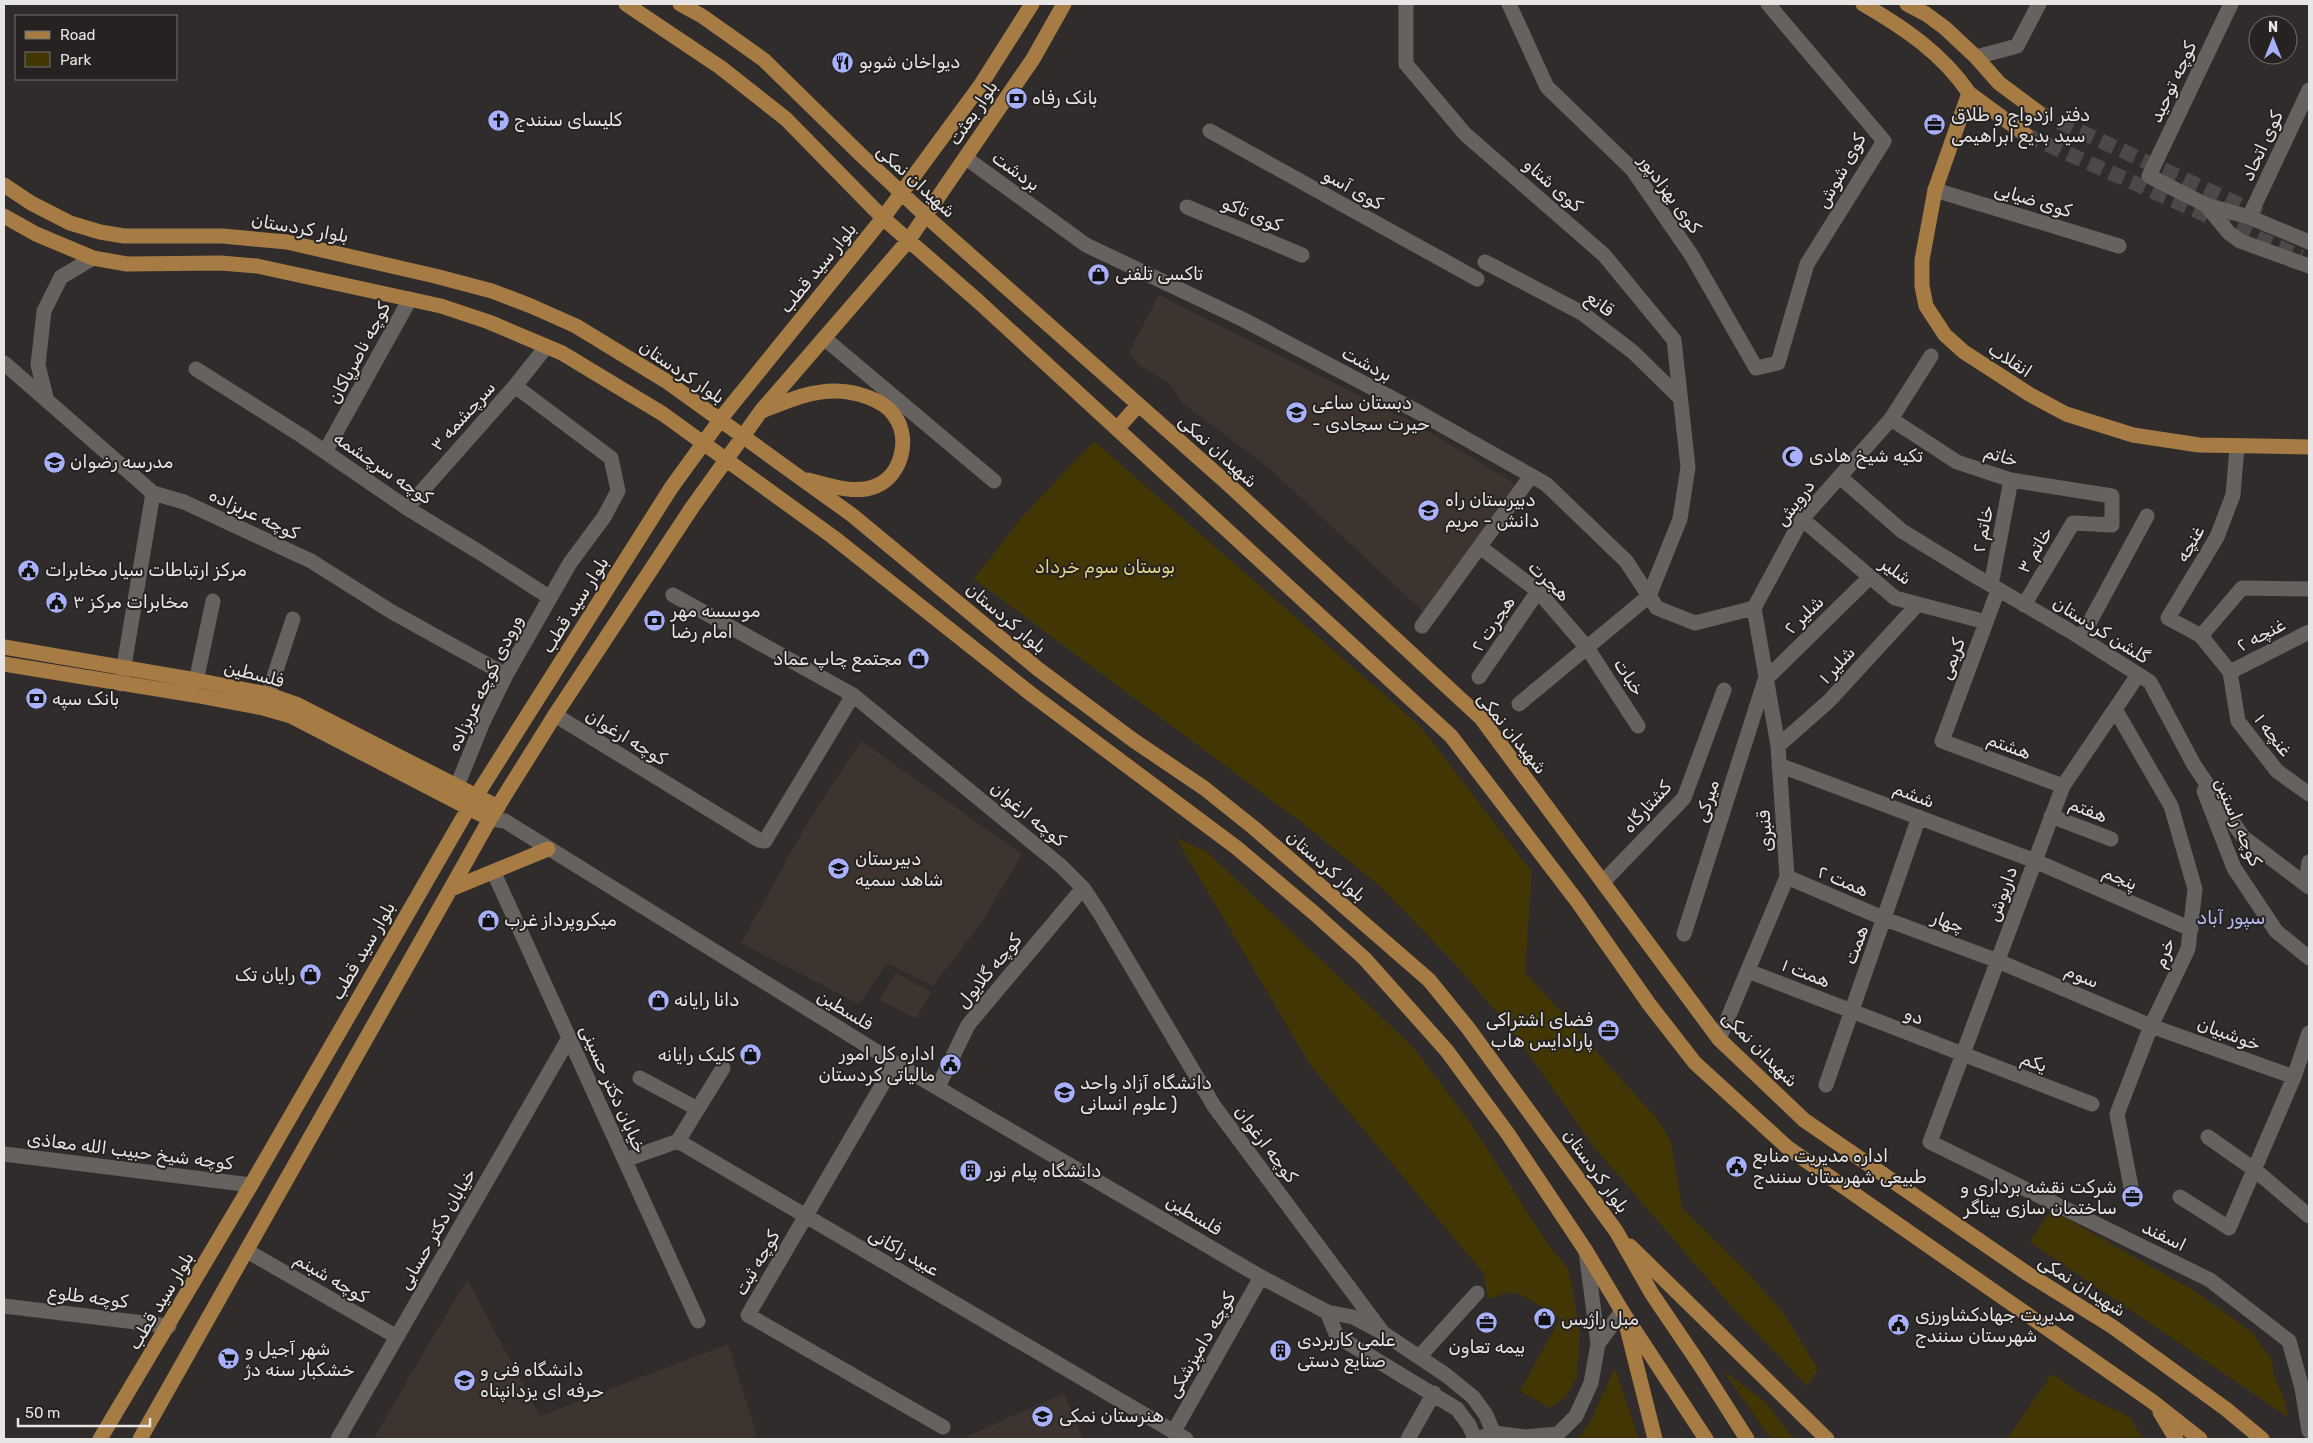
<svg xmlns="http://www.w3.org/2000/svg" width="2313" height="1443" viewBox="0 0 2313 1443" font-family="Rubik,'Noto Naskh Arabic',sans-serif">
	<style>
		.built { fill: #3d3430 }
		.green { fill: #423704 }
		.lines { fill: none; stroke-linecap: round; stroke-linejoin: round }
		.major-tunnel { stroke: #4b4847; stroke-width: 15; stroke-dasharray: 15 8; stroke-linecap: butt }
		.minor { stroke: #656260; stroke-width: 15 }
		.major { stroke: #a67c44; stroke-width: 15 }
		.labels { text-anchor: middle; dominant-baseline: central; stroke-width: 4; stroke-linejoin: round; paint-order: stroke }
		.poi-label { font-size: 18px; fill: #e8e6e5; stroke: #252221; text-anchor: start }
		.street-label { font-size: 18px; fill: #e8e6e5; stroke: #252221 }
		.park-label { font-size: 18px; fill: #e6d386; stroke: #252221 }
		.neighbourhood-label { font-size: 19px; fill: #b4bbf3; stroke: #252221 }
	</style>
	<rect width="100%" height="100%" fill="#2f2c2b"/>
	<path class="built" d="M1159,295L1416,424L1515,484L1428,616L1269,468L1182,403L1170,384L1140,366L1129,352Z
		M861,741L1022,854L984,919L933,986L887,963L859,1004L741,943L809,820Z
		M895,973L931,992L916,1019L880,1000Z
		M467,1279L540,1416L728,1344L758,1439H373Z
		M1064,1393L1083,1439H961Z"/>
	<path class="green" d="M1094,441L1420,726L1532,872L1525,972L1658,1120L1671,1142L1682,1208L1744,1269L1782,1311L1818,1369L1807,1386L1732,1307L1594,1147L1513,1032L1457,966L1381,887L1301,822L974,579L1022,517Z
		M1176,838L1206,851L1413,1047L1472,1125L1547,1243L1569,1270L1580,1334L1577,1378L1565,1397L1550,1408L1520,1391L1560,1319L1522,1295L1509,1292L1488,1299L1484,1274L1311,1066Z
		M2051,1210L2193,1290L2252,1332L2272,1360L2274,1376L2285,1401L2288,1417L2030,1242Z
		M1615,1368L1639,1439H1565L1580,1437L1590,1422Z
		M1722,1369L1766,1403L1794,1439H1771Z
		M2052,1374L2083,1395L2130,1417L2143,1439H2007Z"/>
	<g class="lines">
		<path class="major-tunnel" d="M2038,112L2262,215
			M2026,135L2301,257"/>
		<path class="minor" d="M1406,4V64L1465,134L1604,255L1674,340L1688,467L1680,519L1649,596L1519,704
			M1509,4L1547,87L1632,169L1692,256L1756,368L1778,363L1807,264L1884,141L1768,4
			M2231,4L2149,176L2206,205L2249,217L2309,242
			M1976,57L2017,46L2039,4
			M1210,131L1477,279
			M966,158L1086,245L1244,320L1420,413L1546,484L1626,561L1657,608L1695,623L1754,608
			M1935,190L2119,246
			M2206,205L2229,233L2240,241L2309,266
			M1187,207L1302,255
			M2249,217L2309,90
			M1485,262L1582,313L1633,352L1679,397
			M824,338L994,481
			M4,363L153,493L184,502L311,561L392,612L506,675
			M196,369L302,436L407,508L479,552L549,597
			M47,401L38,365L44,311L61,277L93,258
			M1891,419L1957,462L2011,480L2112,496V525L2073,523L2024,605
			M325,452L410,299
			M1840,477L1902,531L1972,574L2070,631L2150,682L2194,765L2243,837L2309,887
			M407,508L515,386L546,347
			M1802,519L1895,598L1986,622
			M1480,547L1538,591L1588,649L1638,726
			M1991,585L2011,480
			M2309,589L2242,588L2201,636L2230,672L2238,721L2277,771L2309,794
			M1998,590L1942,741L2063,786
			M673,595L853,695
			M1754,608L1802,519L1891,419L1931,356
			M1422,626L1531,476
			M2201,636L2168,618L2217,537L2233,495L2237,447
			M2081,638L2147,516
			M2230,672L2309,632
			M2138,675L2063,786L1930,1142L2210,1280L2289,1341L2302,1388L2309,1431
			M1479,677L1538,591
			M121,684L153,493
			M194,691L213,601
			M264,707L293,619
			M2115,709L2171,806L2195,889L2188,949L2151,1026L2117,1114L2131,1187
			M555,715L759,840L765,841L853,695L1061,866L1083,888L1099,912L1214,1106L1383,1333
			M1778,746L1829,701L1918,604
			M1779,765L2035,861L2191,929
			M457,786L483,722L506,675L570,563L604,517L618,491L611,458L515,386
			M2204,791L2234,868L2276,931L2309,958
			M2051,816L2111,839
			M490,819L505,821L895,1063L1261,1277L1327,1312L1353,1317L1383,1333L1446,1375L1473,1397L1486,1415L1496,1439
			M494,873L698,1321
			M1787,877L1885,919L1998,961L2151,1026L2294,1077
			M1603,882L1684,798L1724,690
			M2306,884L2309,862
			M1684,934L1765,680L1870,577
			M1748,971L2092,1104
			M1719,1039L1787,877L1778,746L1754,608
			M895,1063L748,1315L943,1427
			M640,1078L698,1109
			M1826,1085L1919,817
			M938,1087L968,1025L1083,888
			M2208,1137L2255,1170L2309,1216
			M678,1141L1186,1439
			M678,1141L723,1068
			M4,1154L251,1185
			M625,1160L678,1141
			M2180,1197L2229,1228L2294,1077L2309,1033
			M247,1251L397,1337
			M4,1306L169,1326
			M1327,1312L1337,1336L1457,1409L1469,1425L1475,1439
			M1598,1344L1622,1311
			M1420,1356L1477,1293
			M1174,1431L1261,1277
			M338,1439L569,1038
			M1408,1439L1434,1393
			M1476,1439L1494,1433L1525,1437L1558,1434L1576,1416L1591,1383L1598,1344L1586,1251"/>
		<path class="major" d="M626,4L720,67L786,119L883,218L979,302L1451,736L1577,901L1649,1004L1695,1063L1788,1148L2153,1402L2200,1439
			M680,4L702,16L764,60L860,154L926,216L1228,484L1481,718L1719,1039L1804,1120L2028,1274L2113,1327L2226,1409L2262,1439
			M1863,4C1903,27 1943,54 1969,93L1935,190L1922,260V286L1926,306L1945,335L1964,352L2029,394L2066,414L2133,435L2199,445L2309,447
			M1907,4L1926,14L1945,28L1976,57L1999,83L2038,112
			M1969,93L2026,135
			M4,185L31,203L70,223L100,232L124,236H222L287,242L435,276L492,291L531,306L576,326L666,381L852,515L1038,669L1133,740L1204,788L1254,828L1429,980L1468,1028L1616,1231L1652,1294L1700,1365L1747,1439
			M4,216L36,234L93,258L127,264L221,263L257,266L441,306L489,322L562,353L663,414L833,537L1031,694L1237,848L1314,913L1365,959L1447,1051L1508,1134L1586,1251L1622,1311L1706,1439
			M762,411C787,401 809,391 835,391C854,391 883,399 894,415C911,438 902,475 876,486C855,495 829,485 808,480
			M1117,429L1138,405
			M4,647L196,680L267,694L296,704L498,807
			M4,664L194,695L263,708L291,716L490,819
			M451,889L548,849
			M1630,1246L1827,1439
			M1626,1324L1655,1439
			M2160,1412L2176,1439
			M100,1439L251,1185L468,809L671,488L726,412L883,218L980,86L1032,4
			M140,1439L490,819L555,715L693,506L761,411L908,241L1033,59L1064,4"/>
	</g>
	<defs>
		<symbol id="restaurant-disc" viewBox="-11 -11 22 22"><circle r="9.5" fill="#a8b0fc" stroke="#252221"/><path d="M-5-6h1v4h1v-4h1v4h1v-4h1v5L-1.5 .5V6h-2V.5L-5-1ZM5-6V6H3V1.5H1.5Q1.5-4 5-6Z" fill="#111"/></symbol>
		<symbol id="bank-disc" viewBox="-11 -11 22 22"><circle r="9.5" fill="#a8b0fc" stroke="#252221"/><path d="M-6-4H6V4H-6ZM0-2.3a2.3 2.3 0 1 0 0 4.6a2.3 2.3 0 1 0 0-4.6Z" fill="#111"/></symbol>
		<symbol id="church-disc" viewBox="-11 -11 22 22"><circle r="9.5" fill="#a8b0fc" stroke="#252221"/><path d="M-1.2-6h2.4v3.5h3.3v2.4h-3.3V6h-2.4V-.1h-3.3v-2.4h3.3Z" fill="#111"/></symbol>
		<symbol id="office-disc" viewBox="-11 -11 22 22"><circle r="9.5" fill="#a8b0fc" stroke="#252221"/><path d="M-6-3h4V-5.5h4V-3h4V5H-6ZM-1-4.5V-3h2v-1.5ZM-6 0V1H6V0Z" fill="#111"/></symbol>
		<symbol id="shop-disc" viewBox="-11 -11 22 22"><circle r="9.5" fill="#a8b0fc" stroke="#252221"/><path d="M-5-2.5h2.3a2.7 3.5 0 0 1 5.4 0H5L5.5 6h-11ZM-1.5-2.5h3a1.5 2.3 0 0 0-3 0Z" fill="#111"/></symbol>
		<symbol id="school-disc" viewBox="-11 -11 22 22"><circle r="9.5" fill="#a8b0fc" stroke="#252221"/><path d="M0-5L7-2L0 1L-7-2ZM-4 1L0 2.5L4 1V4Q0 6-4 4Z" fill="#111"/></symbol>
		<symbol id="mosque-disc" viewBox="-11 -11 22 22"><circle r="9.5" fill="#a8b0fc" stroke="#252221"/><path d="M3.5-4.9A6 6 0 1 0 3.5 4.9A5 5 0 1 1 3.5-4.9Z" fill="#111"/></symbol>
		<symbol id="civic-disc" viewBox="-11 -11 22 22"><circle r="9.5" fill="#a8b0fc" stroke="#252221"/><path d="M-.6-6.5H3V-4.5H.6V-3L4-1V1h2V6H-6V1h2V-1L-.6-3ZM-1.2 2.5V6h2.4V2.5Z" fill="#111"/></symbol>
		<symbol id="university-disc" viewBox="-11 -11 22 22"><circle r="9.5" fill="#a8b0fc" stroke="#252221"/><path d="M0-5L7-2L0 1L-7-2ZM-4 1L0 2.5L4 1V4Q0 6-4 4Z" fill="#111"/></symbol>
		<symbol id="building-disc" viewBox="-11 -11 22 22"><circle r="9.5" fill="#a8b0fc" stroke="#252221"/><path d="M-4-6H4V6H1V3H-1V6H-4ZM-2.5-4.3h1.7v1.8h-1.7ZM.8-4.3h1.7v1.8H.8ZM-2.5-1h1.7V.8h-1.7ZM.8-1h1.7V.8H.8Z" fill="#111"/></symbol>
		<symbol id="supermarket-disc" viewBox="-11 -11 22 22"><circle r="9.5" fill="#a8b0fc" stroke="#252221"/><path d="M-6-5.5h2.5l.6 2H6L4.5 2H-2.5L-4.4-4H-6ZM-1.5 3.2a1.3 1.3 0 1 0 .1 0ZM3 3.2a1.3 1.3 0 1 0 .1 0Z" fill="#111"/></symbol>
	</defs>
	<g fill-rule="evenodd">
		<use href="#restaurant-disc" x="830" y="50" width="25" height="25"/>
		<use href="#bank-disc" x="1004" y="86" width="25" height="25"/>
		<use href="#church-disc" x="486" y="108" width="25" height="25"/>
		<use href="#office-disc" x="1922" y="112" width="25" height="25"/>
		<use href="#shop-disc" x="1086" y="262" width="25" height="25"/>
		<use href="#school-disc" x="1284" y="400" width="25" height="25"/>
		<use href="#mosque-disc" x="1780" y="444" width="25" height="25"/>
		<use href="#school-disc" x="42" y="450" width="25" height="25"/>
		<use href="#school-disc" x="1416" y="498" width="25" height="25"/>
		<use href="#civic-disc" x="16" y="558" width="25" height="25"/>
		<use href="#civic-disc" x="44" y="590" width="25" height="25"/>
		<use href="#bank-disc" x="642" y="608" width="25" height="25"/>
		<use href="#shop-disc" x="906" y="646" width="25" height="25"/>
		<use href="#bank-disc" x="24" y="686" width="25" height="25"/>
		<use href="#school-disc" x="826" y="856" width="25" height="25"/>
		<use href="#shop-disc" x="476" y="908" width="25" height="25"/>
		<use href="#shop-disc" x="298" y="962" width="25" height="25"/>
		<use href="#shop-disc" x="646" y="988" width="25" height="25"/>
		<use href="#office-disc" x="1596" y="1018" width="25" height="25"/>
		<use href="#shop-disc" x="738" y="1042" width="25" height="25"/>
		<use href="#civic-disc" x="938" y="1052" width="25" height="25"/>
		<use href="#university-disc" x="1052" y="1080" width="25" height="25"/>
		<use href="#civic-disc" x="1724" y="1154" width="25" height="25"/>
		<use href="#building-disc" x="958" y="1158" width="25" height="25"/>
		<use href="#office-disc" x="2120" y="1184" width="25" height="25"/>
		<use href="#shop-disc" x="1532" y="1306" width="25" height="25"/>
		<use href="#office-disc" x="1474" y="1310" width="25" height="25"/>
		<use href="#civic-disc" x="1886" y="1312" width="25" height="25"/>
		<use href="#building-disc" x="1268" y="1338" width="25" height="25"/>
		<use href="#supermarket-disc" x="216" y="1346" width="25" height="25"/>
		<use href="#university-disc" x="452" y="1368" width="25" height="25"/>
		<use href="#school-disc" x="1030" y="1404" width="25" height="25"/>
	</g>
	<g class="labels">
		<g class="poi-label">
			<text x="859" y="62">دیواخان شوبو</text>
			<text x="1032" y="98">بانک رفاه</text>
			<text x="1951" y="115">دفتر ازدواج و طلاق<tspan x="1951" dy="21">سید بدیع ابراهیمی</tspan></text>
			<text x="514" y="120">کلیسای سنندج</text>
			<text x="1115" y="274">تاکسی تلفنی</text>
			<text x="1312" y="403">دبستان ساعی<tspan x="1312" dy="21">- حیرت سجادی</tspan></text>
			<text x="1809" y="456">تکیه شیخ هادی</text>
			<text x="70" y="462">مدرسه رضوان</text>
			<text x="1445" y="500">دبیرستان راه<tspan x="1445" dy="21">دانش - مریم</tspan></text>
			<text x="45" y="570">مرکز ارتباطات سیار مخابرات</text>
			<text x="73" y="602">مخابرات مرکز ۳</text>
			<text x="671" y="611">موسسه مهر<tspan x="671" dy="21">امام رضا</tspan></text>
			<text x="902" y="659" text-anchor="end">مجتمع چاپ عماد</text>
			<text x="52" y="699">بانک سپه</text>
			<text x="855" y="859">دبیرستان<tspan x="855" dy="21">شاهد سمیه</tspan></text>
			<text x="504" y="920">میکروپرداز غرب</text>
			<text x="295" y="975" text-anchor="end">رایان تک</text>
			<text x="674" y="1000">دانا رایانه</text>
			<text x="1593" y="1020" text-anchor="end">فضای اشتراکی<tspan x="1593" dy="21">پارادایس هاب</tspan></text>
			<text x="935" y="1054" text-anchor="end">اداره کل امور<tspan x="935" dy="21">مالیاتی کردستان</tspan></text>
			<text x="735" y="1055" text-anchor="end">کلیک رایانه</text>
			<text x="1080" y="1083">دانشگاه آزاد واحد<tspan x="1080" dy="21">علوم انسانی )</tspan></text>
			<text x="1753" y="1156">اداره مدیریت منابع<tspan x="1753" dy="21">طبیعی شهرستان سنندج</tspan></text>
			<text x="987" y="1171">دانشگاه پیام نور</text>
			<text x="2117" y="1187" text-anchor="end">شرکت نقشه برداری و<tspan x="2117" dy="21">ساختمان سازی بیناگر</tspan></text>
			<text x="1915" y="1315">مدیریت جهادکشاورزی<tspan x="1915" dy="21">شهرستان سنندج</tspan></text>
			<text x="1561" y="1319">مبل راژیس</text>
			<text x="1297" y="1340">علمی کاربردی<tspan x="1297" dy="21">صنایع دستی</tspan></text>
			<text x="1487" y="1347" text-anchor="middle">بیمه تعاون</text>
			<text x="245" y="1349">شهر آجیل و<tspan x="245" dy="21">خشکبار سنه دژ</tspan></text>
			<text x="480" y="1370">دانشگاه فنی و<tspan x="480" dy="21">حرفه ای یزدانپناه</tspan></text>
			<text x="1059" y="1416">هنرستان نمکی</text>
		</g>
		<g class="street-label">
			<text transform="translate(2173 82) rotate(-65)">کوچه توحید</text>
			<text transform="translate(973 113) rotate(-56)">بلوار بعثت</text>
			<text transform="translate(2262 146) rotate(-65)">کوی اتحاد</text>
			<text transform="translate(1016 171) rotate(36)">بردشت</text>
			<text transform="translate(1841 171) rotate(-61)">کوی شوش</text>
			<text transform="translate(916 181) rotate(42)">شهیدان نمکی</text>
			<text transform="translate(1553 185) rotate(41)">کوی شتاو</text>
			<text transform="translate(1353 189) rotate(29)">کوی آسو</text>
			<text transform="translate(1670 194) rotate(54)">کوی بهزادپور</text>
			<text transform="translate(2033 200) rotate(17)">کوی ضیایی</text>
			<text transform="translate(1252 214) rotate(23)">کوی تاکو</text>
			<text transform="translate(300 228) rotate(10)">بلوار کردستان</text>
			<text transform="translate(818 268) rotate(-51)">بلوار سید قطب</text>
			<text transform="translate(1600 304) rotate(35)">قانع</text>
			<text transform="translate(359 353) rotate(-62)">کوچه ناصرپاکان</text>
			<text transform="translate(2010 360) rotate(33)">انقلاب</text>
			<text transform="translate(1367 364) rotate(28)">بردشت</text>
			<text transform="translate(682 372) rotate(34)">بلوار کردستان</text>
			<text transform="translate(463 416) rotate(-48)">سرچشمه ۳</text>
			<text transform="translate(1218 451) rotate(42)">شهیدان نمکی</text>
			<text transform="translate(2001 456) rotate(17)">خاتم</text>
			<text transform="translate(383 468) rotate(34)">کوچه سرچشمه</text>
			<text transform="translate(1795 503) rotate(-53)">درویش</text>
			<text transform="translate(254 514) rotate(25)">کوچه عربزاده</text>
			<text transform="translate(1983 529) rotate(-79)">خاتم ۲</text>
			<text transform="translate(2190 544) rotate(-60)">غنچه</text>
			<text transform="translate(2035 550) rotate(-59)">خاتم ۳</text>
			<text transform="translate(1896 571) rotate(35)">شلیر</text>
			<text transform="translate(1549 581) rotate(43)">هجرت</text>
			<text transform="translate(575 605) rotate(-58)">بلوار سید قطب</text>
			<text transform="translate(1804 615) rotate(-44)">شلیر ۲</text>
			<text transform="translate(1006 618) rotate(40)">بلوار کردستان</text>
			<text transform="translate(1493 624) rotate(-56)">هجرت ۲</text>
			<text transform="translate(2101 630) rotate(32)">گلشن کردستان</text>
			<text transform="translate(2261 635) rotate(-27)">غنچه ۲</text>
			<text transform="translate(1952 659) rotate(-69)">کریمی</text>
			<text transform="translate(1837 665) rotate(-47)">شلیر ۱</text>
			<text transform="translate(254 674) rotate(14)">فلسطین</text>
			<text transform="translate(1629 677) rotate(57)">خبات</text>
			<text transform="translate(485 683) rotate(-64)">ورودی کوچه عربزاده</text>
			<text transform="translate(1512 733) rotate(51)">شهیدان نمکی</text>
			<text transform="translate(2273 735) rotate(52)">غنچه ۱</text>
			<text transform="translate(626 737) rotate(31)">کوچه ارغوان</text>
			<text transform="translate(2009 746) rotate(20)">هشتم</text>
			<text transform="translate(1914 795) rotate(21)">ششم</text>
			<text transform="translate(1707 801) rotate(-72)">میرکی</text>
			<text transform="translate(1647 807) rotate(-48)">کشتارگاه</text>
			<text transform="translate(2088 810) rotate(21)">هفتم</text>
			<text transform="translate(1028 814) rotate(39)">کوچه ارغوان</text>
			<text transform="translate(2238 822) rotate(67)">کوچه راستین</text>
			<text transform="translate(1765 831) rotate(-94)">قنبری</text>
			<text transform="translate(1326 866) rotate(41)">بلوار کردستان</text>
			<text transform="translate(2120 878) rotate(24)">پنجم</text>
			<text transform="translate(1843 881) rotate(23)">همت ۲</text>
			<text transform="translate(2002 894) rotate(-70)">داریوش</text>
			<text transform="translate(1948 922) rotate(20)">چهار</text>
			<text transform="translate(1856 945) rotate(-70)">همت</text>
			<text transform="translate(363 951) rotate(-60)">بلوار سید قطب</text>
			<text transform="translate(2164 953) rotate(-69)">خرم</text>
			<text transform="translate(989 971) rotate(-50)">کوچه گلایول</text>
			<text transform="translate(1806 973) rotate(21)">همت ۱</text>
			<text transform="translate(2082 976) rotate(23)">سوم</text>
			<text transform="translate(845 1010) rotate(31)">فلسطین</text>
			<text transform="translate(1914 1016) rotate(22)">دو</text>
			<text transform="translate(2229 1034) rotate(20)">خوشبیان</text>
			<text transform="translate(1760 1049) rotate(45)">شهیدان نمکی</text>
			<text transform="translate(2034 1062) rotate(21)">یکم</text>
			<text transform="translate(613 1089) rotate(66)">خیابان دکتر حسینی</text>
			<text transform="translate(1266 1144) rotate(53)">کوچه ارغوان</text>
			<text transform="translate(130 1151) rotate(7)">کوچه شیخ حبیب الله معاذی</text>
			<text transform="translate(1596 1171) rotate(54)">بلوار کردستان</text>
			<text transform="translate(1194 1215) rotate(31)">فلسطین</text>
			<text transform="translate(437 1229) rotate(-60)">خیابان دکتر حسابی</text>
			<text transform="translate(2164 1236) rotate(26)">اسفند</text>
			<text transform="translate(904 1252) rotate(30)">عبید زاکانی</text>
			<text transform="translate(757 1263) rotate(-60)">کوچه ثبت</text>
			<text transform="translate(331 1278) rotate(30)">کوچه شبنم</text>
			<text transform="translate(2082 1286) rotate(32)">شهیدان نمکی</text>
			<text transform="translate(88 1297) rotate(7)">کوچه طلوع</text>
			<text transform="translate(161 1301) rotate(-59)">بلوار سید قطب</text>
			<text transform="translate(1201 1345) rotate(-60)">کوچه دامپزشکی</text>
		</g>
		<g class="park-label">
			<text x="1105" y="567">بوستان سوم خرداد</text>
		</g>
		<g class="neighbourhood-label">
			<text x="2231" y="917">سپور آباد</text>
		</g>
	</g>
	<rect width="2313" height="1443" fill="none" stroke="#e8e6e5" stroke-width="10"/>
	<rect x="15" y="15" width="162" height="65" fill="#252221" stroke="#73706f"/>
	<rect x="25" y="31" width="25" height="8" fill="#a67c44" stroke="#73706f"/>
	<text x="60" y="40" font-size="15" fill="#e8e6e5">Road</text>
	<rect x="25" y="52" width="25" height="15" fill="#423704" stroke="#73706f"/>
	<text x="60" y="65" font-size="15" fill="#e8e6e5">Park</text>
	<g transform="translate(2273 40)"><circle r="24" fill="#252221" stroke="#73706f"/>
	<path d="M0-4L9 19L0 12L-9 19Z" fill="#a8b0fc"/>
	<text y="-8" font-size="14" font-weight="bold" text-anchor="middle" fill="#e8e6e5">N</text>
	</g>
	<path d="M18 1418v8h132v-8" fill="none" stroke="#e8e6e5" stroke-width="2.5"/>
	<text x="25" y="1418" font-size="15" fill="#e8e6e5" stroke="#252221" stroke-width="4" paint-order="stroke">50 m</text>
</svg>
